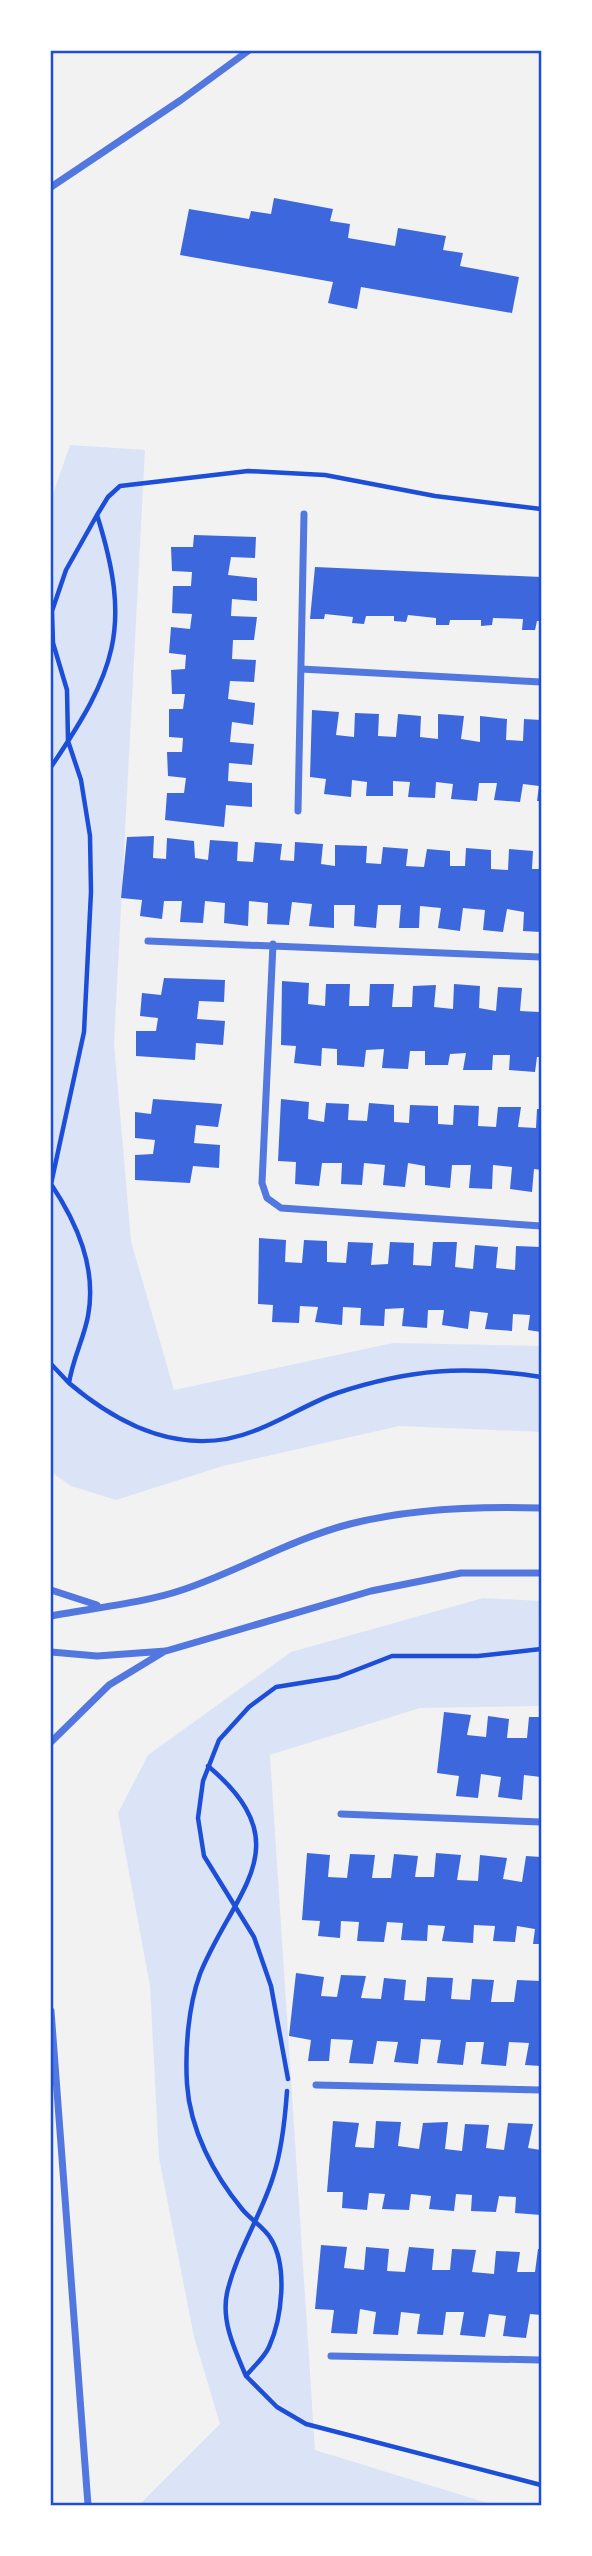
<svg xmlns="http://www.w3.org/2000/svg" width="592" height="2556" viewBox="0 0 592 2556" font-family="Mulish,sans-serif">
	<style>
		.green { fill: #dbe4f7 }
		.building { fill: #3d67dc }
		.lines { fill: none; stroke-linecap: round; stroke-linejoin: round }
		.path { stroke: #1d4ed8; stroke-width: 4.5 }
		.minor { stroke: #5277de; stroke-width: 7 }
		.neatline { fill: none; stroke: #1d4ed8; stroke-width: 2.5 }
	</style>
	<rect width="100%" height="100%" fill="#f2f2f2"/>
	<path class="green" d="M70,445L145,450L114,1043L131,1241L174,1390L393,1343L541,1346V1432L399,1426L223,1466L116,1500L71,1486L51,1472V500Z
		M483,1598L541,1601V1706L420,1708L270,1755L315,2450L494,2505H139L220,2424L194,2337L159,2158L150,1986L118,1813L148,1755L291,1652Z"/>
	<path class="building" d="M274,198L333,209L330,221L350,224L348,238L395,246L398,228L446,236L443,250L463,253L460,266L519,277L512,313L361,287L357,309L328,303L333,282L180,255L189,209L249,219L251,211L271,214Z
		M194,535L256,537L255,558L231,557L228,575L257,578V601L232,599L231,616L257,617L254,640H233L232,659L256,660L254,682L230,681L228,699L255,703L253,725L232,722L230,742L254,744L252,765L229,763L228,781L252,783V807L226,805L224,827L165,820L167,793H184L186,778L168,776L167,752H182L183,738L169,737V709H183L185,694H172L171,670L185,669L186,655L169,653L171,627L190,629L192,614L172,613L173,586H191L192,572L172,571L171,547H193Z
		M315,567L541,577V621H537L535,630H522L523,619L493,618L492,625L481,626V620H450L449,625H436V618L408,615L406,622L394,621V616H366L364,624L352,623L353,617L325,614L324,619H310Z
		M312,710L339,712L336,735L354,737L355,713L379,714L378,736L396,737L398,714L421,716L420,737L438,739V714L464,716L461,739L480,742V716L507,719L506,740L523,741L524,719L541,720V801H537L539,786L523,784L520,802L494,800L497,783H479L477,801L451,799L453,784L436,782L435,798L408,797L410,782L393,781V796H366L367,782L352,780L351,797L324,794L326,779L310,777Z
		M154,836L153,858L166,859L167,838L194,841L195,858L208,860L210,840L238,842L237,861L253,862L255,842L282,844L280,860L294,861L295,842L323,844L321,864L335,866V845L367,846L366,863L381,864L383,847L408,849L406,866L424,867L427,849L450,851V866H465L466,848L491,850V869L508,870L509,849L533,851L532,869H541V932L523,931L524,912L507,909L503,932L483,930L485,910L463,908L460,931L438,928L441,908L420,906L419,928H399L401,905H378L376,928L354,926L355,905H334V928L309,926L312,904L292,902L289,925L267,924L268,903L249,901L248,926L224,923L225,903L205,901L203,923L180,922L182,901H164L162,919L140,916L142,900L121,898L127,837Z
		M164,978L225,980L224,1002L199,1001L197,1019L225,1021L223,1045L196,1043L195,1060L136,1056V1031H156L158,1018L140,1016L142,993L161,995Z
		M282,981L309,983L308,1004L325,1006L326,984H350L349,1006H369L370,984H394L392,1007H412L413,986L436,985L434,1007L453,1009L454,984L480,986L479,1008L496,1011L498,987L522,988L520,1011L539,1012L541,1000V1057H537L535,1072L509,1070L510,1055H493L492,1070H463L466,1053L450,1054L448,1065H425V1051H410L408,1069L382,1068L384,1049L366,1050L364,1067L337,1065V1049L322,1048L321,1066L294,1063L296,1046L281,1045Z
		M153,1099L222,1104L218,1127L196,1125L194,1143L220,1145L219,1168L193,1166L190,1183L135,1180V1155L153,1154L155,1140L135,1138V1112L151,1114Z
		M281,1099L309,1102L308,1119L324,1122L326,1103L349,1104L348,1120L367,1121L369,1103L394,1105V1122L409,1123L410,1105L438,1106V1124L453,1125L454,1105L479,1106L478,1126L496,1127L498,1107H521L518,1127L536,1128L537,1109H541V1170L534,1169L532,1192L510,1189L512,1167L493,1165L492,1189L469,1188L471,1165H452L450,1188L425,1185V1166L408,1163L405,1187L383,1185L385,1165L364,1163L362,1185L341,1184L342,1163H322L319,1186L295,1184L296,1162L278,1161Z
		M259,1238L286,1240L285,1262L302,1263L304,1240L327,1241V1262L346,1263L348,1242L373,1243L371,1265L388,1264L390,1242L414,1243L413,1265L431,1266L433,1242H457L455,1267L473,1269L475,1245L498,1247L496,1268L515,1270L516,1246L541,1247V1332L528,1330L530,1315L513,1314L512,1331L485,1329L488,1313L470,1311L468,1329L442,1325L444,1310H428L427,1328L402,1326L404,1308L385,1309L384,1326L360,1325L361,1308L343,1307L342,1325L315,1322L318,1307L300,1306L299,1323L272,1322L273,1305L258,1304Z
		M444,1712L471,1715L467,1735L486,1737L488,1716L509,1719L507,1738H527L529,1717H541V1777L524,1775L522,1800L498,1797L501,1777L481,1774L478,1798L456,1796L459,1776L437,1773Z
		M307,1853L330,1855L328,1877L347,1878L350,1854L375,1855L372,1878H391L394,1854L418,1856L415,1877H434L436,1853L461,1855L457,1880L478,1881L480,1855L507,1858L503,1879L522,1882L526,1856L541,1857V1944H533L535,1929L517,1926L515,1942L493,1941L495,1926L474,1925L473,1943L442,1941L445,1926L428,1925L427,1941L401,1940L403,1923L387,1922L384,1942L357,1941L359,1922L341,1921L340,1938L318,1936L320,1921L302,1920Z
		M296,1973L324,1977L321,1996L337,1997L341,1975L366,1976L361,1998L381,1999L384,1978L406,1980L404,2000L425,2001L427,1977L453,1978L451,1999L470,2000L472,1979L494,1980L491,2002H514L517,1980L541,1981V2066L525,2065L529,2043L509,2042L506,2066L481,2064L484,2042H466L463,2065L437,2063L441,2040L421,2039L418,2064L394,2062L398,2042L377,2041L373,2064L349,2063L353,2040L331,2039L329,2061H308L311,2040L289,2036Z
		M333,2121L359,2123L355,2147L374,2148L376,2121L401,2122L398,2146L419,2149L423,2123L448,2122L445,2149L462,2151L465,2124L489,2125L486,2148L504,2150L508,2123L533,2124L528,2148L541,2150V2215L515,2213L516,2197L499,2196L496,2212L471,2211L472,2195L456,2194L454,2211L429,2209L431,2196L411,2194L409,2210L382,2209L385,2194L369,2193L367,2210L342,2208L343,2192H327Z
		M321,2245L347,2247L344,2268L364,2270L366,2247L389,2249L387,2271L405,2272L409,2247L434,2249L432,2270H450L452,2249L476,2250L472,2272L494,2274L496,2251L520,2252L517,2272H535L538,2249H541V2315L530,2314L526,2338L503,2336L506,2316L489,2314L485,2337L460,2335L464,2312H446L443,2335L417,2334L420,2314L401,2312L398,2335L373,2334L376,2312L360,2309L357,2334L331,2333L334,2310L315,2309Z"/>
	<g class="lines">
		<path class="path" d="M97,515L108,497L120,486L248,471L325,475L435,496L541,509
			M51,767C115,672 133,629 97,515L66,570L52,611L53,643L67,690L68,741L81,780L90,836L91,892L84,1032L51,1184
			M51,1184C77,1223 97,1268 88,1316C84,1338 73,1358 69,1383C121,1427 186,1458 254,1431C282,1421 308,1403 337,1393C410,1369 465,1365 541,1377
			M51,1364L69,1383
			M208,1766C303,1846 234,1890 200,1974C188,2007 185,2050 187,2084C190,2130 214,2175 242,2209C250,2219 265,2228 271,2239C288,2267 282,2318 269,2347C264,2358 253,2367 246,2376C235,2350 221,2322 227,2293C236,2253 261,2216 273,2177C282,2150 285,2120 287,2091
			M288,2079L271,1986L254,1937L204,1856L198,1818L203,1781L219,1740L249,1707L276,1687L338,1677L392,1656H478L541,1649
			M246,2376L277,2407L306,2424L541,2485"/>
		<path class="minor" d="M51,187L181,100L248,51
			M301,669L541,682
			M298,811L304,514
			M148,941L541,957
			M273,944L262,1183L267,1198L281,1208L541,1226
			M51,1590L97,1605
			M51,1616C91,1608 144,1603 182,1590C239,1571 291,1539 350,1524C412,1508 478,1506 541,1508
			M51,1652L97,1656L166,1651L371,1591L461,1573H541
			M51,1742L109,1685L165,1651
			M341,1814L541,1822
			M51,2011L88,2505
			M316,2085L541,2090
			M331,2356L541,2360"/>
	</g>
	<rect width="592" height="2556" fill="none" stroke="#ffffff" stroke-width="105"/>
	<rect x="52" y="52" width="488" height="2452" class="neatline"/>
</svg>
